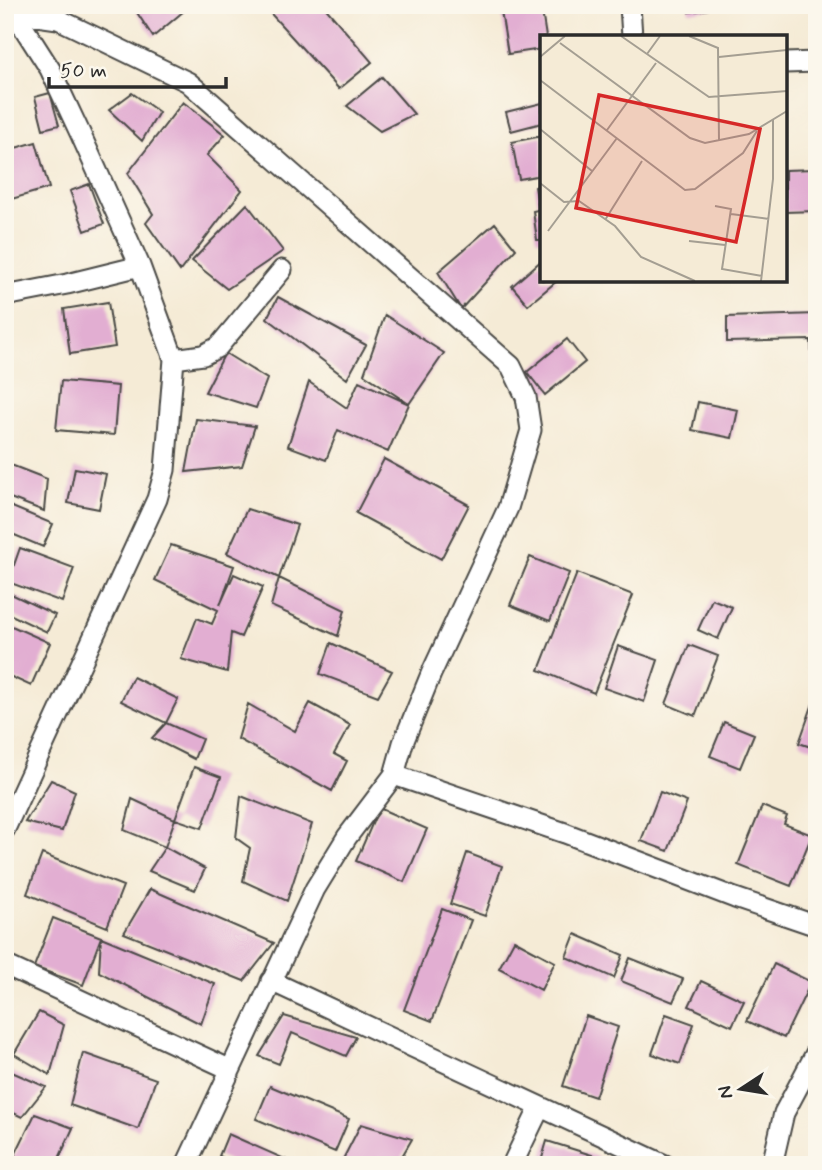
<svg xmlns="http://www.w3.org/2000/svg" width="822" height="1170" viewBox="0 0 822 1170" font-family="Mynerve,sans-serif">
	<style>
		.building { fill: #e2aed2 }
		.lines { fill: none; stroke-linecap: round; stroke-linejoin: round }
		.minor-casing { stroke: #494845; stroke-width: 23 }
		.minor { stroke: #fff; stroke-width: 19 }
		.inset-road { fill: none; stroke: #a49e92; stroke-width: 2 }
		.view { fill: #d62828; fill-opacity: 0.15; stroke: #d62828; stroke-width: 3.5 }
		.inset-edge { fill: none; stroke: #2b2b2b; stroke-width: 3.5 }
	</style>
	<rect width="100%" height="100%" fill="#fbf7ec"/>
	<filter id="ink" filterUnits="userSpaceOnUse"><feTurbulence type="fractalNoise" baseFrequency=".0143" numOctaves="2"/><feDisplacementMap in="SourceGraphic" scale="14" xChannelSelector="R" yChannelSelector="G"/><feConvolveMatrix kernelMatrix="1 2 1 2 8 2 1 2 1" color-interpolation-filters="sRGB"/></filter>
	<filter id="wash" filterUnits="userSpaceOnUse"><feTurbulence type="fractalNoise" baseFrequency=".00686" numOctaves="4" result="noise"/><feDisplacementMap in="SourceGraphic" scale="28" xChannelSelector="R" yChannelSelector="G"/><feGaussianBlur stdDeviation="1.57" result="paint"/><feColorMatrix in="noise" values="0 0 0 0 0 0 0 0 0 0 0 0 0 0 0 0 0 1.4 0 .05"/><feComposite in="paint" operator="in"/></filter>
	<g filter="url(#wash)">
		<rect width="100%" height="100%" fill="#f5ebd6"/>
		<g id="blocks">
			<path class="building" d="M132,5H191L153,37Z
				M263,5H323L372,62L339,89Z
				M500,5H541L546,37H542V49L508,54Z
				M688,5H723V7L689,12Z
				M382,77L414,114L380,131L347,106Z
				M50,93L59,125L43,129L35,97Z
				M132,93L159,112L142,141L109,110Z
				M183,102L225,135L207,155L242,190L180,271L146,223L153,214L128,173Z
				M542,103V123L511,131L506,112Z
				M542,136V175L519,179L512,142Z
				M36,142L49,188L5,201V151Z
				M815,169L816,211L785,212V170Z
				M89,184L104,224L85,231L70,191Z
				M542,185V203L538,204L535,187Z
				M247,204L283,251L227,289L192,261Z
				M542,209V240H537L533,211Z
				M495,223L516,249L461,309L438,272Z
				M542,260V280H558L528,305L512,286Z
				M278,297L366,345L347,379L267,318Z
				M108,302L115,347L70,354L64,309Z
				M817,314V366H812L811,340L727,342V317Z
				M385,315L444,353L409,404L388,452L338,430L326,460L288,446L309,382L347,408L359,381L409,404L364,374Z
				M567,339L585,362L545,395L527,372Z
				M225,353L267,379L256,408L205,392Z
				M61,381L118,386L114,435L56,430Z
				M698,402L738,410L732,438L692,430Z
				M196,419L255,426L242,466L186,472Z
				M384,459L469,505L441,559L356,513Z
				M11,465L47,479L44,511L5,496V481Z
				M75,468L106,474L99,509L68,503Z
				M5,504L53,524L43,547L5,531Z
				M247,509L297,525L279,578L227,553Z
				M171,545L234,566L220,605L234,574L263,587L241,637L231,633L227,672L181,659L197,618L212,624L218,610L155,580Z
				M20,548L74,568L62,602L8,582Z
				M530,557L569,573L550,621L510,605Z
				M577,573L633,595L594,693L539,670Z
				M279,578L345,610L338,636L271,606Z
				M5,591L55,615L47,632L5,612Z
				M712,599L732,607L718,639L698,630Z
				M5,623L50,643L31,686L5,674Z
				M331,643L392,671L378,696L320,674Z
				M689,645L718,656L695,716L666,704Z
				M618,646L658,660L644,702L604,688Z
				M133,677L178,699L166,723L121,701Z
				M817,692V749L799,743Z
				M310,703L350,725L334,754L347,761L332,791L238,739L248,704L295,731Z
				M724,722L754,734L740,768L710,756Z
				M166,723L202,739L194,759L152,738Z
				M194,767L221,777L202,828L175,819Z
				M51,780L75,791L62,831L25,822Z
				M660,792L687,802L668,851L641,841Z
				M241,796L312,824L287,901L243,881L250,848L236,838Z
				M132,799L175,819L165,847L124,830Z
				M762,806L787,816L784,824L812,835L791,886L738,865Z
				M379,808L427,829L404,882L356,861Z
				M165,847L205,869L195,890L149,871Z
				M467,853L502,866L485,916L450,904Z
				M42,854L123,886L107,927L27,894Z
				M150,889L274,943L244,981L124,933Z
				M442,909L471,920L432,1021L404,1010Z
				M53,918L101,937L215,984L201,1024L99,972L101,937L83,985L34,967Z
				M575,934L623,955L614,978L566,957Z
				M514,940L555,962L541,990L499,968Z
				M630,958L683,979L673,1002L621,981Z
				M774,964L811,982L784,1038L747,1021Z
				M701,981L744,1001L732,1026L689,1006Z
				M39,1012L64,1025L50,1075L14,1054Z
				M666,1014L694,1024L680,1064L652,1054Z
				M284,1016L356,1037L346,1056L292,1033L279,1064L259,1056Z
				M586,1016L618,1027L595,1097L563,1086Z
				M83,1053L156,1079L138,1129L70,1105Z
				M5,1069L46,1087L22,1117L5,1109Z
				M270,1086L349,1119L335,1152L256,1119Z
				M35,1114L73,1128L56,1165H10Z
				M361,1124L412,1139L398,1163L400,1165H340Z
				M228,1134L298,1165H239L219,1156Z
				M547,1141L598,1157L595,1165H540Z"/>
		</g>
	</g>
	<g filter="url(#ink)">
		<use href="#blocks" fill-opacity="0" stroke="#494845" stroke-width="2"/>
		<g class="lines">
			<defs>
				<path id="minor" d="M630,5L632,37
					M16,13L58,19L188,82L511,366L526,397L531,430L508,508L431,674L403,743L394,775L347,837L315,889L186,1165
					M785,63L817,62
					M5,296L67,284L140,266
					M174,359L203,355L218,347L282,270
					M394,775L565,833L735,898L817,926
					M5,829L157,499L165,470L174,359L140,266L80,133L50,69L11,8
					M5,965L229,1069
					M271,981L665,1165
					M512,1165L540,1107
					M772,1165L784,1113L817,1051"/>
			</defs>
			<use href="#minor" class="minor-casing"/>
			<use href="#minor" class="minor"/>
		</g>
	</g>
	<g transform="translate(540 35)">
		<rect width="247" height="247" fill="#f5ebd6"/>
		<path class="inset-road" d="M81,1L169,62L247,56M149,1L178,13L179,106M20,8L150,103L165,108L209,99L247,76M107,19L120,1M0,22L25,1M179,22L247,15M0,45L145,155L155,154L203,118L217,96M0,94L52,136M67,95L116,28M0,148L24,167L39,166L75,191L101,222L155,246M175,171L191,174L182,234L222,241M191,179L229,184M65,185L102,126M8,196L77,103M149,206L185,210M221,246L233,144V85"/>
		<path class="view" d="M59,60L220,94L196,207L36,173Z"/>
		<rect width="247" height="247" class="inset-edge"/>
	</g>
	<rect width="822" height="1170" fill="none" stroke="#fbf7ec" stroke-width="28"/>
	<g transform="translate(741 1089) rotate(258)" stroke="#fbf7ec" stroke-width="5" paint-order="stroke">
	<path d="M0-5L12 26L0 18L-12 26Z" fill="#2b2b2b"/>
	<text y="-10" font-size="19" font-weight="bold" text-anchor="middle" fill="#2b2b2b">N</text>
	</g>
	<path d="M49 77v10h177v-10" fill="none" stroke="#2b2b2b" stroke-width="3.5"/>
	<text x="60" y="77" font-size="21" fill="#2b2b2b" stroke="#fbf7ec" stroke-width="5" paint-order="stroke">50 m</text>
</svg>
